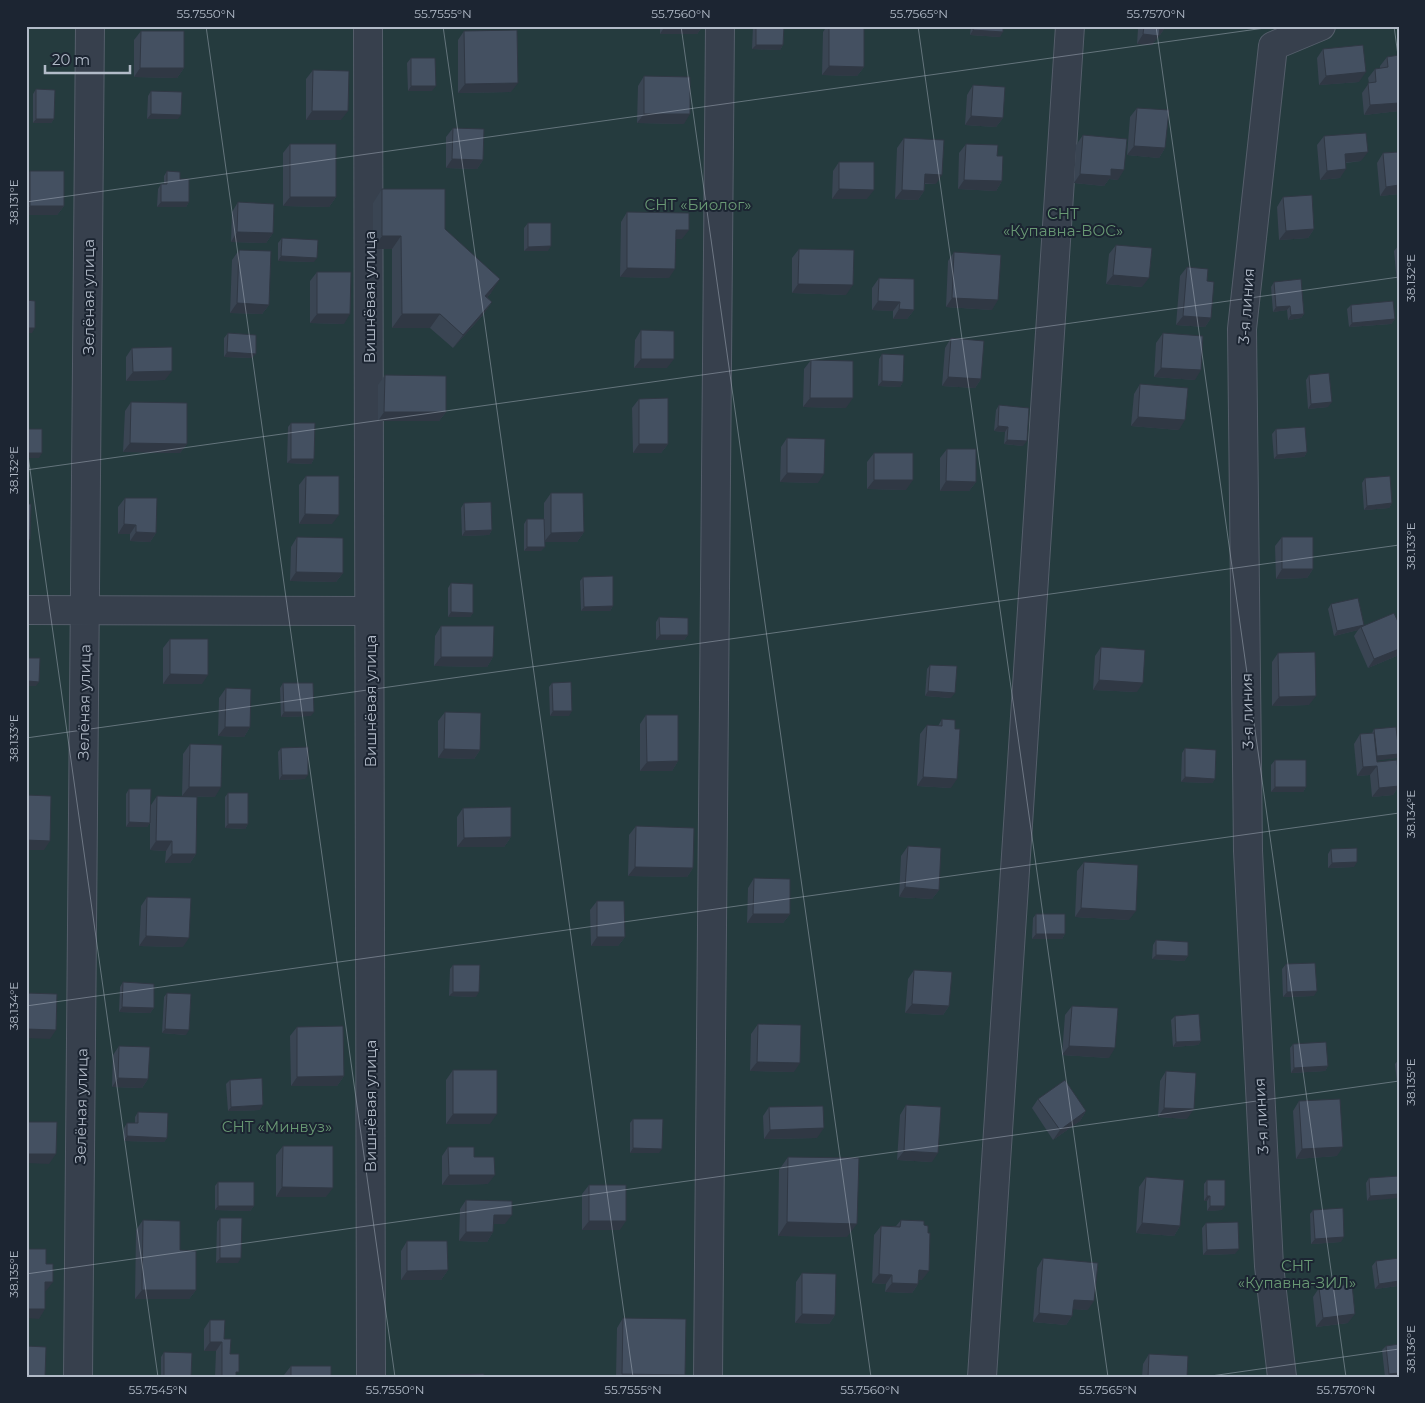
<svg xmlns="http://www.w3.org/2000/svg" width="1425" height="1403" viewBox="0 0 1425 1403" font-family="Montserrat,sans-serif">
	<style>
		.green { fill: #253b3e }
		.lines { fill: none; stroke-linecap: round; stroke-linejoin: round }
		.minor-casing { stroke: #555e6b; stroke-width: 30 }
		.minor { stroke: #37404d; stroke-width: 28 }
		.wall { fill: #3a4553 }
		.shaded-wall { fill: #303844 }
		.building { fill: #445061; stroke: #303844 }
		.ticks { fill: none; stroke: #b2bbc8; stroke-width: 1; stroke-opacity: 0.45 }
		.labels { text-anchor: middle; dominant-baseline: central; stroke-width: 4; stroke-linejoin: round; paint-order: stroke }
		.park-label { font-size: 15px; fill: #699974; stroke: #1c2532 }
		.street-label { font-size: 15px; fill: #b2bbc8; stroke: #1c2532 }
		.neatline { fill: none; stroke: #b2bbc8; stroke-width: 2 }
		.ticks-label { font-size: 12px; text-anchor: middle; fill: #b2bbc8 }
	</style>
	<rect width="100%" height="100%" fill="#232e3d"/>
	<path class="green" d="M26,26H1399V1377H26Z"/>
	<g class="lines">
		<defs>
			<path id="minor" d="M368,26L371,1377
				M26,610L369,611
				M78,1377L90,26
				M708,1377L720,26
				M982,1377L1070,26
				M1282,1377L1269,1266L1248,851L1242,329L1273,46L1321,26"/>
		</defs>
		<use href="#minor" class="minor-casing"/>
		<use href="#minor" class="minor"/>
	</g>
	<path class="wall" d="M660,26H703L697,34H660Z
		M753,26H784L783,45L780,50L752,49Z
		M827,26H864V67L857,76L822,75L823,32Z
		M971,26H1003L1000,37L970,35Z
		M1131,26H1166L1160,35H1159L1152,45L1137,44L1138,29H1131Z
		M141,31L184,68L177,78L134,77V40Z
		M464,31L511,92L458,93V40Z
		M1323,49L1359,82L1319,85L1317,58Z
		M1387,57L1399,111L1364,115L1362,93L1369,83L1368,78L1375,69L1380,68V66Z
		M411,58L432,91H408L407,63Z
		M313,70L341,120H306V79Z
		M644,76L684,124L637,123L638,86Z
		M973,85L1003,118L996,127L965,125L967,95Z
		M36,89L54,119L51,123H33V94Z
		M151,91L178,119H147L148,96Z
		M1137,108L1165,148L1159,158L1127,155L1130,117Z
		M453,128L483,160L477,169L446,168V137Z
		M1083,135L1118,180L1109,179L1104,186L1074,183L1076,145Z
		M1324,136L1361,161L1346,163L1340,178L1320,180L1317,145Z
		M904,138L936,184H925L924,191L918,200L895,199L897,148Z
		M290,144L336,197L329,207L283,206V153Z
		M966,144L997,156L1002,181L996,191L958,189L959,153Z
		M1399,152V194L1380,196L1377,163L1383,153Z
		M839,162L867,199H832L833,171Z
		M30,171L64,206L57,215H26V177Z
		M167,171L180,179L189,202L186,207H157L158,189L161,184H164V176Z
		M382,189L445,229L491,293L487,297L492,302L482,316L453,348L430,328H392V249H373V203Z
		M1283,197L1314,229L1308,238L1279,240L1277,207Z
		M238,202L273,233L266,243L231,242L232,212Z
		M627,212L682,239H676L669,278L620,277L621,222Z
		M528,223L548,251H524V228Z
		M282,238L314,262L278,261V243Z
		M1116,245L1142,287L1106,284L1109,254Z
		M1399,245V283H1397L1394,251Z
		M799,249L846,295L792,293V258Z
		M239,250L269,305L262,314L230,313L232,260Z
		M954,252L992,310L946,307L948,261Z
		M1187,267L1207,281L1211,318L1205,327L1176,325L1180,276Z
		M317,272L344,324L310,323V281Z
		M879,278L914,310L907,319H893V311L872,310V288Z
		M1274,282L1304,314L1301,318L1288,320L1287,310L1273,312L1271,287Z
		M1351,305L1395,319L1391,324L1349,327L1347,309Z
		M641,330L667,368H634L635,340Z
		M228,333L252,358L224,357V338Z
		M1163,333L1195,380L1154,377L1156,343Z
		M951,338L981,379L975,388L942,386L945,348Z
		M132,348L165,380L126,381V357Z
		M882,354L903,382L900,387L878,386L879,359Z
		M811,360L846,408L803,407L804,369Z
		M385,375L446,412L439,421H378V385Z
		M1309,375L1328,407L1308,409L1306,380Z
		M1140,384L1179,430L1131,426L1134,394Z
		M639,399L668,444L661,453H633L632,408Z
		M131,402L187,444L180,453L123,452L125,411Z
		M999,405L1023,446L1004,444L1005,432L994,431L996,410Z
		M291,423L314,459L311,464L287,463L288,427Z
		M1276,429L1307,452L1304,457L1274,459L1272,434Z
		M787,438L818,483L780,482L781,447Z
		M947,449L976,482L969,491H940V458Z
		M874,453L906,490L867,489V462Z
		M306,476L332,524H299V485Z
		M1365,478L1392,503L1389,508L1364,510L1362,483Z
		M551,493L584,532L577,542H544L541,551H524V524L527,519H544V503Z
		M125,498L156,533L150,542L130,541V534H118V507Z
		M464,503L492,530L489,535L462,536L461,508Z
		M297,537L343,573L336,582L290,581L291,547Z
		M1282,537L1313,569L1307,578L1276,579L1275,546Z
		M583,577L613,606L610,611H581L580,581Z
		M451,583L473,613L470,617H448V588Z
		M1331,604L1364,625L1399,655L1368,668L1354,636L1358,630L1334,636L1328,609Z
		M659,617L688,635L684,640H656V622Z
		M441,626L493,657L487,667L434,666L435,636Z
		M170,639L202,684H163V648Z
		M1101,647L1137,692L1093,690L1095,656Z
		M1278,653L1309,705L1272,706V662Z
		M28,658L36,686H26V661Z
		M930,665L951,698L925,696L927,669Z
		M283,683L311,716L281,717L280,688Z
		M552,683L569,716H550L549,687Z
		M226,688L250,727L244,737L218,736L219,698Z
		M445,712L480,750L474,759L438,758V721Z
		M646,715L678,761L672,771H640V724Z
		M942,719L951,788L917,786L920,734L927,725L938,726Z
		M1374,729L1399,751V754L1396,758L1376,760L1377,762L1399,780V786L1393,795L1372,797L1370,775L1357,776L1354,744L1360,734L1372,733Z
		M190,744L215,797L182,796L183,754Z
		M281,748L305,779L279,780L278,752Z
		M1185,748L1215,779L1212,783L1181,782L1182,753Z
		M1275,760L1306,787L1303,792H1271V765Z
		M129,789L151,805L157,796L196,854L190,863H165L166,851L150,850V823L147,827H126V794Z
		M228,793L248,824L245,829L225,828V797Z
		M463,808L511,837L504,847H457V817Z
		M636,826L693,868L687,877L628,876L629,835Z
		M908,846L939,890L932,899L899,897L901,856Z
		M1331,849L1354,867L1328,868V854Z
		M1084,862L1129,920L1075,917L1077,871Z
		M754,878L790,914L783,923H747L748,888Z
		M147,897L183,947L139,946L141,906Z
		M597,901L625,937L618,946H591L590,910Z
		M1036,914L1065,934L1062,939H1032L1033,918Z
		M1156,940L1188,956L1184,961L1152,959L1153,945Z
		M1286,964L1314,996L1283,997L1282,969Z
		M453,965L476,997L449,996L450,969Z
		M914,970L949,1006L943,1015L905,1013L908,979Z
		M123,982L154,1008L150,1013L119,1012L120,987Z
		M167,993L186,1035L162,1033L164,997Z
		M1072,1006L1109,1058L1062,1055L1065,1015Z
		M1175,1016L1201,1041L1198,1045L1173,1047L1171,1020Z
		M758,1024L794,1072L750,1071L751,1034Z
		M297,1027L344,1076L337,1086H291L290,1036Z
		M1293,1044L1328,1066L1325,1071L1291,1073L1290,1048Z
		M119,1046L148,1079L142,1088L112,1087L113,1055Z
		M1399,1059V1101L1395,1064Z
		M453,1070L490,1124H446V1080Z
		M1166,1071L1187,1119L1158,1117L1160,1081Z
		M230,1080L260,1110L228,1111L226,1084Z
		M1038,1099L1086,1111L1080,1121L1053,1140L1032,1108Z
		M1299,1101L1337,1156L1296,1159L1293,1111Z
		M906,1105L932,1162L897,1160L900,1115Z
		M769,1107L817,1138L764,1139L763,1116Z
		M138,1112L167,1138L164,1142L124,1141V1128L127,1123H135V1117Z
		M633,1119L659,1153H630V1123Z
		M283,1146L326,1197H276V1155Z
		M448,1147L474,1157L488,1184L442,1185V1156Z
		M788,1157L847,1237L778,1236L779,1170Z
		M1399,1176L1367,1201L1366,1183L1369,1178Z
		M1146,1177L1180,1226L1174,1236L1136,1233L1139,1187Z
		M1207,1180L1222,1210L1207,1211V1201H1204V1184Z
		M218,1182L254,1206L250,1211L215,1210V1186Z
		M589,1185L620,1230H582V1194Z
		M466,1200L505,1224H493V1232L487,1242L459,1241L460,1209Z
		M1313,1210L1341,1242L1311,1244L1310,1214Z
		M220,1218L238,1263H216L217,1222Z
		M143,1220L180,1250L196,1290L189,1299H135L136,1230Z
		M901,1220L922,1280H918V1284L912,1293L885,1292L886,1284L872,1283L874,1235L881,1226H896Z
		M1206,1223L1235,1254L1203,1255L1202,1228Z
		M407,1241L448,1270L441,1280H401V1251Z
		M1043,1258L1088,1310L1073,1309L1072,1316L1066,1325L1033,1322L1037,1268Z
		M1376,1261L1399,1281L1398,1286L1375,1289L1372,1266Z
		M802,1273L835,1315L829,1324L795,1323L796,1282Z
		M1319,1288L1348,1323L1316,1327L1313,1297Z
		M623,1318L685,1375L684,1377H616L617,1328Z
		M210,1320L224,1339L230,1354L236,1377H215L216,1351H204V1329Z
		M1386,1346L1399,1377H1385L1382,1350Z
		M164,1352L191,1377H161V1357Z
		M1149,1354L1187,1377H1142L1143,1364Z
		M291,1366L331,1377H284V1375Z"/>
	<path class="shaded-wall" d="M665,26H703L697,34H660Z
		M1133,26H1140L1138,29H1131Z
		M1159,26H1166L1160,35L1153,34Z
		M973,30L1003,32L1000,37L970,35Z
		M1143,34L1159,36L1152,45L1137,44Z
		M756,45H783L780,50L752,49Z
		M829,66L864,67L857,76L822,75Z
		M140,68H184L177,78L134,77Z
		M1366,72L1359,82L1319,85L1326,76Z
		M518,83L511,92L458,93L465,84Z
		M411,86H436L432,91H408Z
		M1399,103V111L1364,115L1370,105Z
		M312,111H348L341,120H306Z
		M151,114L181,115L178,119H147Z
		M644,114H690L684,124L637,123Z
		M971,116L1003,118L996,127L965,125Z
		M36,119H54L51,123H33Z
		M1134,146L1165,148L1159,158L1127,155Z
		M1368,152L1361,161L1339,163L1345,154Z
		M452,159L483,160L477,169L446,168Z
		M1111,169L1124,170L1118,180L1109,179L1104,186L1074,183L1080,174Z
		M1346,169L1340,178L1320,180L1327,171Z
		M925,174L942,175L936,184L919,183Z
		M964,180L1002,181L996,191L958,189Z
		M1399,185V194L1380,196L1386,187Z
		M839,189L874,190L867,199H832Z
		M902,190L924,191L918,200L895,199Z
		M290,197H336L329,207L283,206Z
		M161,202H189L186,207H157Z
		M30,206H64L57,215H26V211Z
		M1314,229L1308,238L1279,240L1286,231Z
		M676,230H689L682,239H669Z
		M237,232L273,233L266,243L231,242Z
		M382,236H401L392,249H373Z
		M551,246L548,251H524L528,247Z
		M281,256L317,258L314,262L278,261Z
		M627,268L675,269L669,278L620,277Z
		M1113,275L1149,278L1142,287L1106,284Z
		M500,279L491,293L476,310L485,296Z
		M798,284L853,285L846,295L792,293Z
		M952,298L998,300L992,310L946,307Z
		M878,301L900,302L893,311L872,310Z
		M492,302L482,316L453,348L463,335Z
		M237,303L269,305L262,314L230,313Z
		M1290,306L1287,310L1273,312L1276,307Z
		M899,309L914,310L907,319H893Z
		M317,314H350L344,324L310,323Z
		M402,314H440L430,328H392Z
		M1304,314L1301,318L1288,320L1291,315Z
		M1183,316L1211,318L1205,327L1176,325Z
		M1395,319L1391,324L1349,327L1352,323Z
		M26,328H35L32,333H26Z
		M227,352L256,354L252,358L224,357Z
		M641,359H674L667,368H634Z
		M1161,368L1201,370L1195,380L1154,377Z
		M172,371L165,380L126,381L133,372Z
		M948,377L981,379L975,388L942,386Z
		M882,381L903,382L900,387L878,386Z
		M810,398H853L846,408L803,407Z
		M1332,402L1328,407L1308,409L1311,404Z
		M384,412H446L439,421H378Z
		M1138,417L1185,420L1179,430L1131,426Z
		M998,426L1008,427L1005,432L994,431Z
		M1007,440L1027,441L1023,446L1004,444Z
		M130,443L187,444L180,453L123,452Z
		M639,444H668L661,453H633Z
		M1307,452L1304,457L1274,459L1277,455Z
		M26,453H42L39,458H26Z
		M291,459H314L311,464L287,463Z
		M787,473L824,474L818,483L780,482Z
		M874,480H913L906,490L867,489Z
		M946,481L976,482L969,491H940Z
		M1392,503L1389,508L1364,510L1367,506Z
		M305,514L339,515L332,524H299Z
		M124,524L136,525L130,534H118Z
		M492,530L489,535L462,536L465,531Z
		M136,532L156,533L150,542L130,541Z
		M584,532L577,542H544L551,533Z
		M26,539L30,540L26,545Z
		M527,547H545L541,551H524Z
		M1282,569H1313L1307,578L1276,579Z
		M296,572L343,573L336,582L290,581Z
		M613,606L610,611H581L584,607Z
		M451,612L473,613L470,617H448Z
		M1364,625L1361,627L1358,630L1334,636L1337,631Z
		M660,635H688L684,640H656Z
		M1399,649V655L1368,668L1374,659Z
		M441,657H493L487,667L434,666Z
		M170,674L208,675L202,684H163Z
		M1099,680L1143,683L1137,692L1093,690Z
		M28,681L39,682L36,686H26V684Z
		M928,691L955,693L951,698L925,696Z
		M1316,696L1309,705L1272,706L1279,697Z
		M553,711H572L569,716H550Z
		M284,712H314L311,716L281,717Z
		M225,727H250L244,737L218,736Z
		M444,749L480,750L474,759L438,758Z
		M1399,754L1396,758L1374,761L1377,756Z
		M678,761L672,771H640L647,762Z
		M1377,766L1370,775L1357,776L1363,767Z
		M282,775H308L305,779L279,780Z
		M923,777L957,779L951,788L917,786Z
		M1185,777L1215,779L1212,783L1181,782Z
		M1399,786L1393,795L1372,797L1379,788Z
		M189,787H221L215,797L182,796Z
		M1275,787H1306L1303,792H1271Z
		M129,822L150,823L147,827H126Z
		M228,824H248L245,829L225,828Z
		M511,837L504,847H457L464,838Z
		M26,840L50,841L44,850H26Z
		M156,841H172L166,851L150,850Z
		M172,854H196L190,863H165Z
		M1357,862L1354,867L1328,868L1332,863Z
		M635,867L693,868L687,877L628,876Z
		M905,887L939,890L932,899L899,897Z
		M1081,908L1136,911L1129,920L1075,917Z
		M753,914H790L783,923H747Z
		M1036,934H1065L1062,939H1032Z
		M146,936L189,938L183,947L139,946Z
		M597,937H625L618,946H591Z
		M1156,955L1188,956L1184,961L1152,959Z
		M1317,991L1314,996L1283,997L1287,992Z
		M453,992H479L476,997L449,996Z
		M912,1004L949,1006L943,1015L905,1013Z
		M122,1007L154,1008L150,1013L119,1012Z
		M26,1029L56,1030L50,1039L26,1038Z
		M165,1029L189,1030L186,1035L162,1033Z
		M1201,1041L1198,1045L1173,1047L1176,1042Z
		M1069,1046L1115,1048L1109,1058L1062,1055Z
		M757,1062L800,1063L794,1072L750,1071Z
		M1328,1066L1325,1071L1291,1073L1294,1068Z
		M344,1076L337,1086H291L297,1077Z
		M118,1078L148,1079L142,1088L112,1087Z
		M263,1105L260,1110L228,1111L231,1107Z
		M1164,1108L1194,1109L1187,1119L1158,1117Z
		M1086,1111L1080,1121L1053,1140L1060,1130Z
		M453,1114H497L490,1124H446Z
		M824,1128L817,1138L764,1139L770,1130Z
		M127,1136L167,1138L164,1142L124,1141Z
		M1343,1147L1337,1156L1296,1159L1302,1149Z
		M633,1148L662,1149L659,1153H630Z
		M904,1151L938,1153L932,1162L897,1160Z
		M26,1154H56L49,1164L26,1163Z
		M449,1175H495L488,1184L442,1185Z
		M282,1187L333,1188L326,1197H276Z
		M1399,1194V1198L1367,1201L1370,1196Z
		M1207,1196H1210L1207,1201H1204Z
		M218,1206H254L250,1211L215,1210Z
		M1210,1206H1225L1222,1210L1207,1211Z
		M494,1215H512L505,1224H487Z
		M589,1221H626L620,1230H582Z
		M787,1222L857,1224L847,1237L778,1236Z
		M1142,1223L1180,1226L1174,1236L1136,1233Z
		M466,1232H493L487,1242L459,1241Z
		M1344,1237L1341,1242L1311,1244L1315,1239Z
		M1239,1249L1235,1254L1203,1255L1207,1250Z
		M220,1258H241L238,1263H216Z
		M448,1270L441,1280H401L407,1271Z
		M919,1270L929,1271L922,1280H913Z
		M879,1274L892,1275L886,1284L872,1283Z
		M1399,1281L1398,1286L1375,1289L1379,1284Z
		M45,1282H53L46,1291H39Z
		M892,1283L918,1284L912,1293L885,1292Z
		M142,1290H196L189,1299H135Z
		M1074,1300L1094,1301L1088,1310L1067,1309Z
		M26,1309H45L39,1319L26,1318Z
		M1039,1313L1072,1316L1066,1325L1033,1322Z
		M802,1314L835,1315L829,1324L795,1323Z
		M1355,1314L1348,1323L1316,1327L1323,1318Z
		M210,1342H222L216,1351H204Z
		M1399,1373V1377H1387L1389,1374Z
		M622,1374L685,1375L684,1377H621Z"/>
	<path class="building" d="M756,26H784L783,45H756Z
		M829,26H864V67L829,66Z
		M974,26H1003V32L973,30Z
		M1144,26H1160L1159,36L1143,34Z
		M517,30L518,83L465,84L464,31Z
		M141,31H184V68H140Z
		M1363,45L1366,72L1326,76L1323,49Z
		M1399,55V103L1370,105L1368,83L1376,82L1375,69L1388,67L1387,57Z
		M411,58H435L436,86H411Z
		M313,70L349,71L348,111H312Z
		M644,76L690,77V114H644Z
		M973,85L1005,87L1003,118L971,116Z
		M36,89L55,90L54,119H36Z
		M151,91L182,92L181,115L151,114Z
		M1137,108L1169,110L1165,148L1134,146Z
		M453,128L484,129L483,160L452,159Z
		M1366,133L1368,152L1345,154L1346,169L1327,171L1324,136Z
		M1083,135L1127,139L1124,170L1111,169V176L1080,174Z
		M904,138L944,140L942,175L925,174L924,191L902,190Z
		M290,144H336V197H290Z
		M966,144L998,145L997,156H1003L1002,181L964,180Z
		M1399,152V185L1386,187L1383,153Z
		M839,162H874V190L839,189Z
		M30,171H64V206H30Z
		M167,171L180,172V179H189V202H161V184H167Z
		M382,189H445V229L500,279L485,296L492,302L463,335L440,314H402L401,236H382Z
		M1312,195L1314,229L1286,231L1283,197Z
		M238,202L274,204L273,233L237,232Z
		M627,212L689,213V230H676L675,269L627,268Z
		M528,223H551V246L528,247Z
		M282,238L318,240L317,258L281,256Z
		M1116,245L1152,248L1149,278L1113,275Z
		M799,249L854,250L853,285L798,284Z
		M239,250L271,251L269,305L237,303Z
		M954,252L1001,255L998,300L952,298Z
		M1187,267L1208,269L1207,281L1214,282L1211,318L1183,316Z
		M317,272H351L350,314H317Z
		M879,278L914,279V310L899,309L900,302L878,301Z
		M1301,279L1304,314L1291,315L1290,306L1276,307L1274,282Z
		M26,300L35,301V328H26Z
		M1393,301L1395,319L1352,323L1351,305Z
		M641,330L674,331V359H641Z
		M228,333L256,335V354L227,352Z
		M1163,333L1203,336L1201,370L1161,368Z
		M951,338L984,341L981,379L948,377Z
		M172,347V371L133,372L132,348Z
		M882,354L904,355L903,382L882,381Z
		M811,360L853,361V398H810Z
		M1329,373L1332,402L1311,404L1309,375Z
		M385,375L446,376V412H384Z
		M1140,384L1188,388L1185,420L1138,417Z
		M668,398V444H639V399Z
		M131,402L187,403V444L130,443Z
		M999,405L1029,408L1027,441L1007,440L1008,427L998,426Z
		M291,423H315L314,459H291Z
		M1305,427L1307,452L1277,455L1276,429Z
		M26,429H42V453H26Z
		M787,438L825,439L824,474L787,473Z
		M947,449H976V482L946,481Z
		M874,453H913V480H874Z
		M306,476H339V515L305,514Z
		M1390,476L1392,503L1367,506L1365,478Z
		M551,493H583L584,532L551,533Z
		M125,498H157L156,533L136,532V525L124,524Z
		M491,502L492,530L465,531L464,503Z
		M26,504H31L30,540L26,539Z
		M527,519H544L545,547H527Z
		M297,537L343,538V573L296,572Z
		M1282,537H1313V569H1282Z
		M613,576V606L584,607L583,577Z
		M451,583L473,584V613L451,612Z
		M1358,598L1364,625L1337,631L1331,604Z
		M1394,613L1399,624V649L1374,659L1361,627Z
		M659,617L688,618V635H660Z
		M441,626H494L493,657H441Z
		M170,639H208V675L170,674Z
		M1101,647L1145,650L1143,683L1099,680Z
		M1315,652L1316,696L1279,697L1278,653Z
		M28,658H40L39,682L28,681Z
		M930,665L957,666L955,693L928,691Z
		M571,682L572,711H553L552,683Z
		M283,683H313L314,712H284Z
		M226,688L251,689L250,727H225Z
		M445,712L481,713L480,750L444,749Z
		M646,715H678V761L647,762Z
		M942,719L955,720V729H960L957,779L923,777L927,725L942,726Z
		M1396,727L1399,754L1377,756L1374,729Z
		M1374,733L1377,762L1397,760L1399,786L1379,788L1377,766L1363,767L1360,734Z
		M190,744L222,745L221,787H189Z
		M308,747V775H282L281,748Z
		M1185,748L1216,750L1215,779L1185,777Z
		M1275,760H1306V787H1275Z
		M129,789H151L150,823L129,822Z
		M228,793H248V824H228Z
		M26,795L51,796L50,841L26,840Z
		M157,796L197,797L196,854H172V841H156Z
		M511,807V837L464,838L463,808Z
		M636,826L694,828L693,868L635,867Z
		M908,846L941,848L939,890L905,887Z
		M1357,848V862L1332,863L1331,849Z
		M1084,862L1138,865L1136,911L1081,908Z
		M754,878L790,879V914H753Z
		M147,897L191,898L189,938L146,936Z
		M597,901H624L625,937H597Z
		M1036,914H1065V934H1036Z
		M1156,940L1188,942V956L1156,955Z
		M1315,963L1317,991L1287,992L1286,964Z
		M453,965H480L479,992H453Z
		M914,970L952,972L949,1006L912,1004Z
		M123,982L154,984V1008L122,1007Z
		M26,993L57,994L56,1030L26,1029Z
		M167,993L191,994L189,1030L165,1029Z
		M1072,1006L1118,1008L1115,1048L1069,1046Z
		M1199,1014L1201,1041L1176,1042L1175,1016Z
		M758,1024L801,1025L800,1063L757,1062Z
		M343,1026L344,1076L297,1077V1027Z
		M1326,1042L1328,1066L1294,1068L1293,1044Z
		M119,1046L150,1047L148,1079L118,1078Z
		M453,1070H497V1114H453Z
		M1166,1071L1196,1073L1194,1109L1164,1108Z
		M262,1078L263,1105L231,1107L230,1080Z
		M1065,1080L1086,1111L1060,1130L1038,1099Z
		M1340,1099L1343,1147L1302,1149L1299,1101Z
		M906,1105L941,1107L938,1153L904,1151Z
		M823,1106L824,1128L770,1130L769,1107Z
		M138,1112L168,1113L167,1138L127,1136V1123H138Z
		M633,1119H663L662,1149L633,1148Z
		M26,1122H57L56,1154H26Z
		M283,1146H333V1188L282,1187Z
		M448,1147H474V1157H494L495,1175H449Z
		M788,1157L859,1158L857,1224L787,1222Z
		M1399,1176V1194L1370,1196L1369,1178Z
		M1146,1177L1184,1180L1180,1226L1142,1223Z
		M1207,1180H1225V1206H1210V1196H1207Z
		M218,1182H254V1206H218Z
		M589,1185H626V1221H589Z
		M466,1200L512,1201V1215H494L493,1232H466Z
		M1343,1208L1344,1237L1315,1239L1313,1210Z
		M220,1218H242L241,1258H220Z
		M143,1220L180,1221V1250L196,1251V1290H142Z
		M901,1220L924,1221V1225L928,1226V1233H930L929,1271L919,1270L918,1284L892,1283V1275L879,1274L881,1226L900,1227Z
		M1238,1222L1239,1249L1207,1250L1206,1223Z
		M407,1241H447L448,1270L407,1271Z
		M26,1249H46V1264H53V1282H45V1309H26Z
		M1043,1258L1098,1263L1094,1301L1074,1300L1072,1316L1039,1313Z
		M1399,1258V1281L1379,1284L1376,1261Z
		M802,1273L836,1274L835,1315L802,1314Z
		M1352,1284L1355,1314L1323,1318L1319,1288Z
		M623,1318L686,1319L685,1375L622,1374Z
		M210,1320H225L224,1339H231L230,1354H239V1372H236V1377H222V1342H210Z
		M1399,1344V1373L1389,1374L1386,1346Z
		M26,1346L46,1347L45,1377L26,1376Z
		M164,1352L192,1353L191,1377H164Z
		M1149,1354L1188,1356L1187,1377H1148Z
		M291,1366H331V1377H291Z
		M484,1374V1377H447V1375Z"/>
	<path class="ticks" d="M206,26L395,1377M443,26L633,1377M681,26L871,1377M918,26L1108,1377M1156,26L1346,1377M1394,26L1399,63M26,202L1279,26M26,441L158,1377M26,470L1399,277M26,738L1399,545M26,1006L1399,813M26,1274L1399,1081M1204,1377L1399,1349"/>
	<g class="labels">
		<g class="park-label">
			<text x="698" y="204">СНТ «Биолог»</text>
			<text x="1063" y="213">СНТ<tspan x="1063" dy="17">«Купавна-ВОС»</tspan></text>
			<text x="277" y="1126">СНТ «Минвуз»</text>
			<text x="1297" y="1265">СНТ<tspan x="1297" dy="17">«Купавна-ЗИЛ»</tspan></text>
		</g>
		<g class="street-label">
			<text transform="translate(88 297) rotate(-90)">Зелёная улица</text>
			<text transform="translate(369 297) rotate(-90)">Вишнёвая улица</text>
			<text transform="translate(1246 306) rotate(-86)">3-я линия</text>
			<text transform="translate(370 701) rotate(-90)">Вишнёвая улица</text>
			<text transform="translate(84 702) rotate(-89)">Зелёная улица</text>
			<text transform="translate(1247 711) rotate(-91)">3-я линия</text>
			<text transform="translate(81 1106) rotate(-89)">Зелёная улица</text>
			<text transform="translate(370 1106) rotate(-90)">Вишнёвая улица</text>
			<text transform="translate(1261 1116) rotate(-93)">3-я линия</text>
		</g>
	</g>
	<rect width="1425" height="1403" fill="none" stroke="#1c2532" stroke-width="55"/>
	<path d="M45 65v8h85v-8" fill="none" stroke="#b2bbc8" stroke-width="2.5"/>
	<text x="52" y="65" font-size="15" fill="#b2bbc8" stroke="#1c2532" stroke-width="4" paint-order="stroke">20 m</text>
	<rect x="28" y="28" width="1370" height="1348" class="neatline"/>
	<g class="ticks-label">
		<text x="206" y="18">55.7550°N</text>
		<text x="443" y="18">55.7555°N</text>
		<text x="681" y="18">55.7560°N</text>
		<text x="919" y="18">55.7565°N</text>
		<text x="1156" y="18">55.7570°N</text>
		<text transform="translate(14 202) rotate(-90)" y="4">38.131°E</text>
		<text transform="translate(1411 278) rotate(-90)" y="4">38.132°E</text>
		<text transform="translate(14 470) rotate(-90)" y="4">38.132°E</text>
		<text transform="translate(1411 546) rotate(-90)" y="4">38.133°E</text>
		<text transform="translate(14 738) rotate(-90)" y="4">38.133°E</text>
		<text transform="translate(1411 814) rotate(-90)" y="4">38.134°E</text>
		<text transform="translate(14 1006) rotate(-90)" y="4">38.134°E</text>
		<text transform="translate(1411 1082) rotate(-90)" y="4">38.135°E</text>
		<text transform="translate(14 1274) rotate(-90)" y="4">38.135°E</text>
		<text transform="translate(1411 1349) rotate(-90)" y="4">38.136°E</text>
		<text x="158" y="1394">55.7545°N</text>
		<text x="395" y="1394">55.7550°N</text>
		<text x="633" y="1394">55.7555°N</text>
		<text x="870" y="1394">55.7560°N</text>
		<text x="1108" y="1394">55.7565°N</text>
		<text x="1346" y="1394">55.7570°N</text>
	</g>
</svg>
